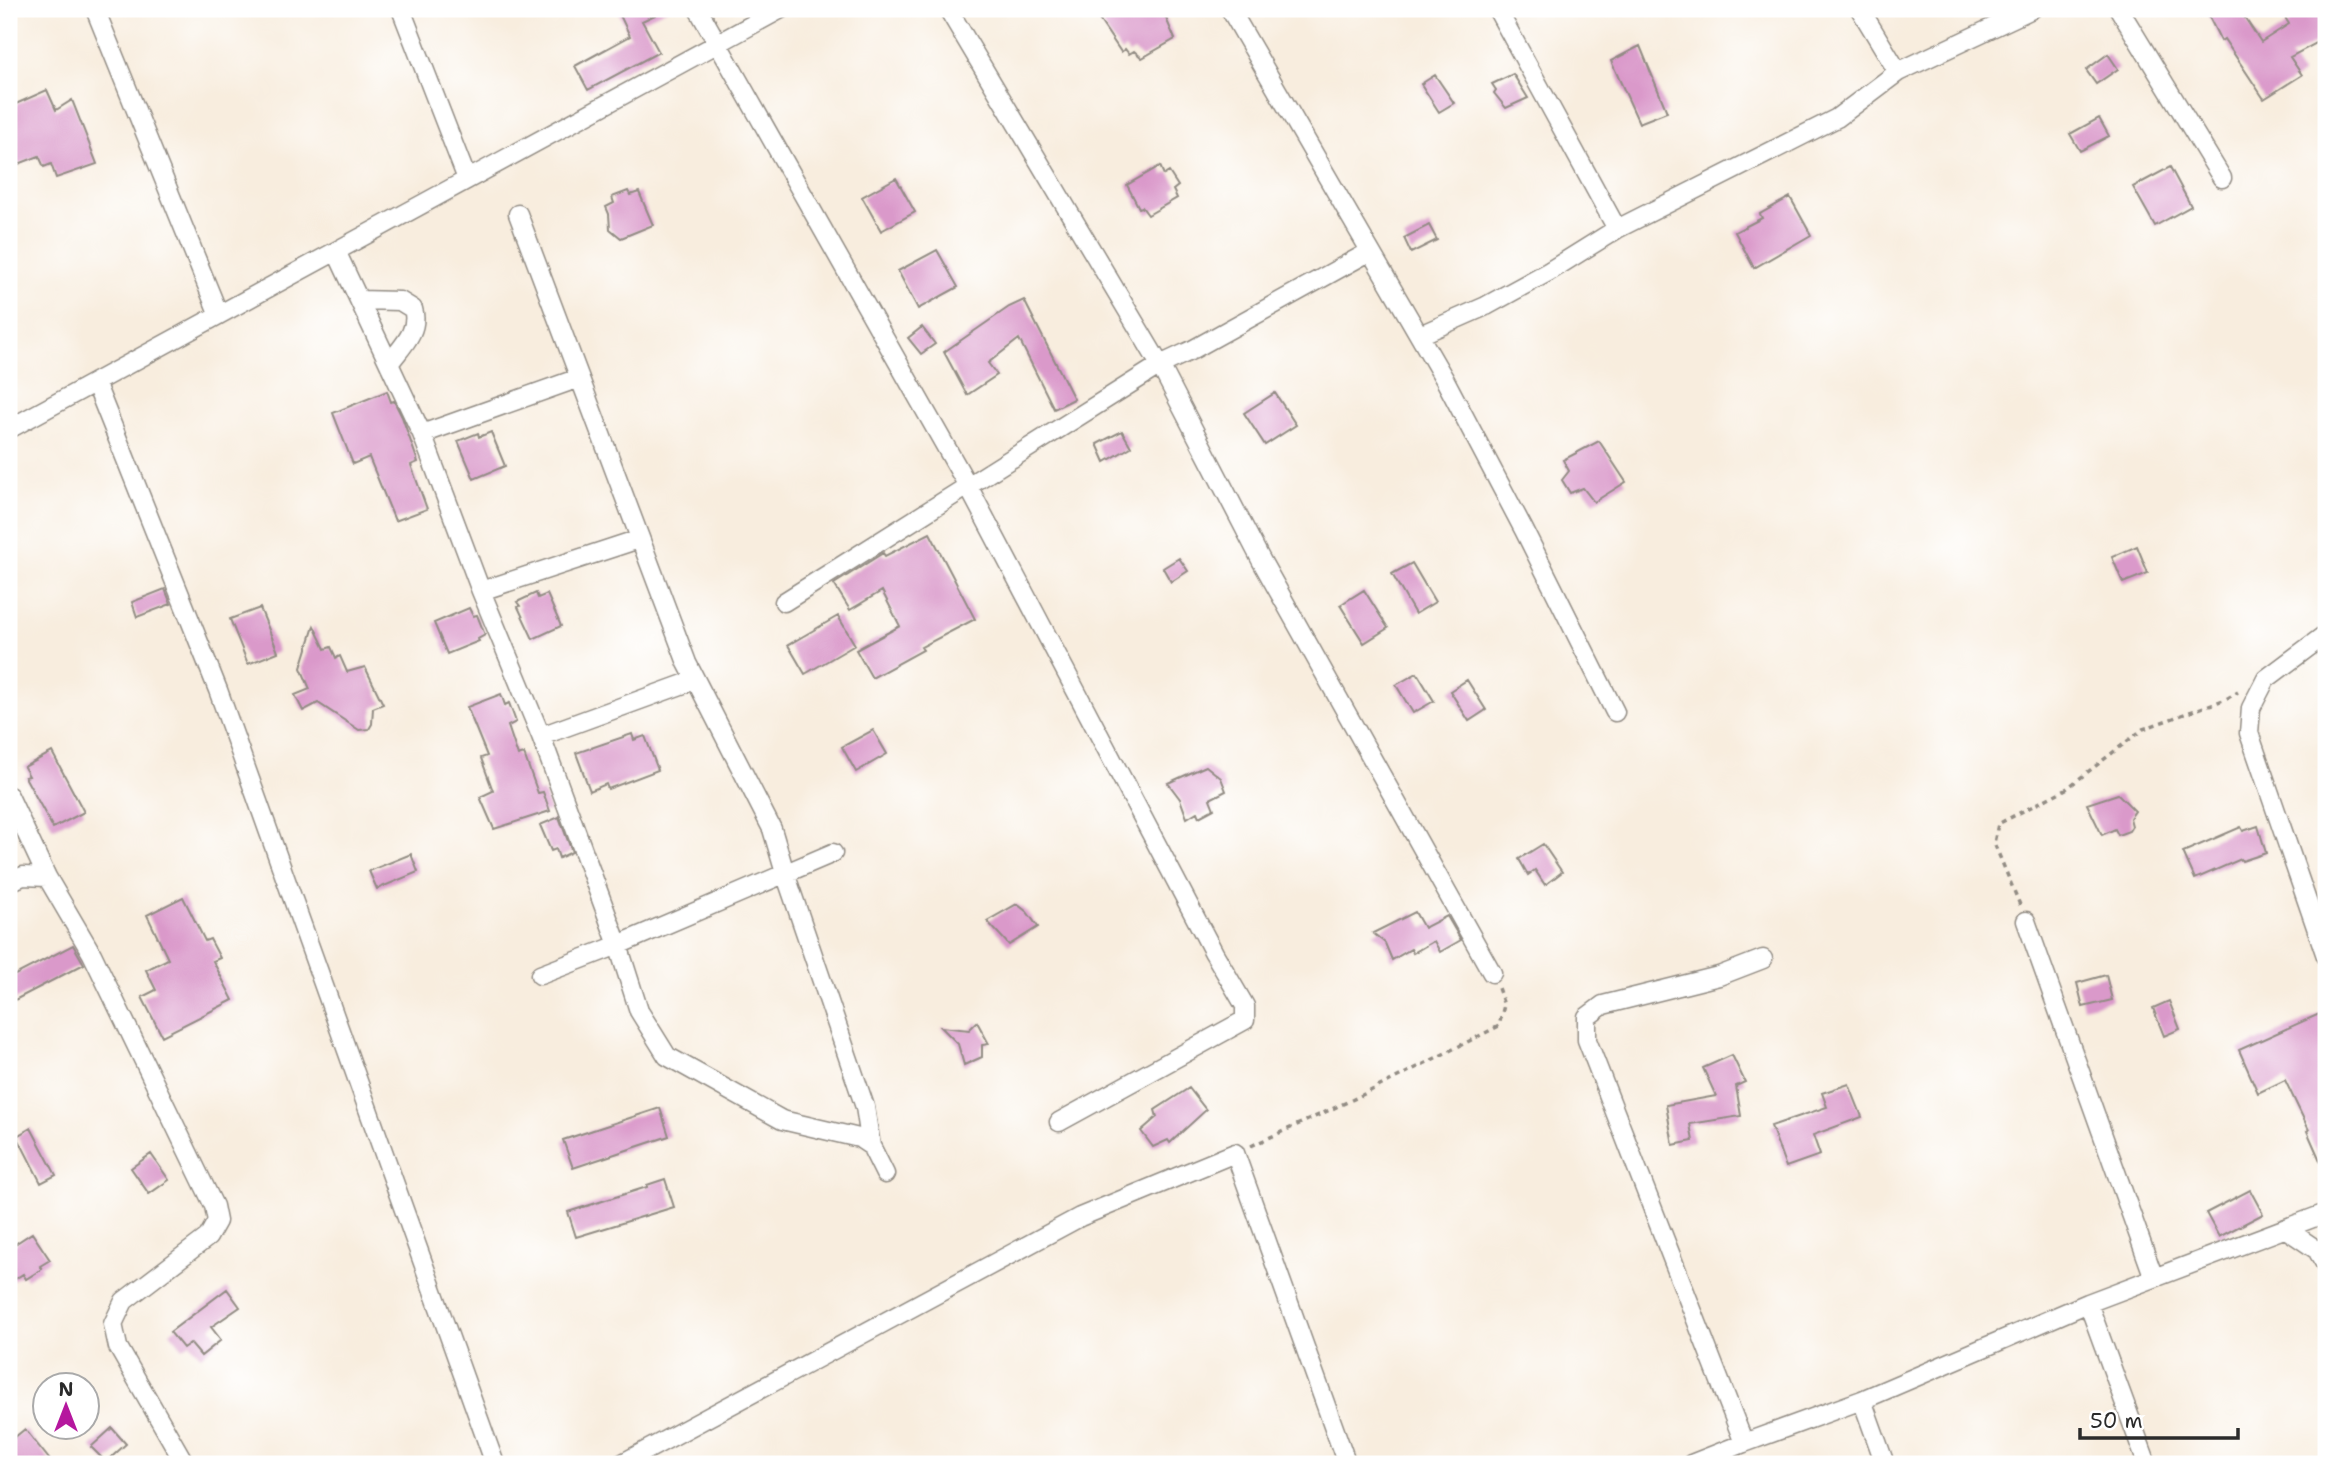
<svg xmlns="http://www.w3.org/2000/svg" width="2335" height="1473" viewBox="0 0 2335 1473" font-family="'Shantell Sans',sans-serif">
	<style>
		.building { fill: #da99ca }
		.lines { fill: none; stroke-linecap: round; stroke-linejoin: round }
		.minor-casing { stroke: #928c84; stroke-width: 21 }
		.path { stroke: #928c84; stroke-width: 3.5; stroke-dasharray: 5 5; stroke-linecap: butt }
		.minor { stroke: #fff; stroke-width: 18 }
	</style>
	<rect width="100%" height="100%" fill="#fff"/>
	<filter id="ink" filterUnits="userSpaceOnUse"><feTurbulence type="fractalNoise" baseFrequency=".0143" numOctaves="2"/><feDisplacementMap in="SourceGraphic" scale="14" xChannelSelector="R" yChannelSelector="G"/><feConvolveMatrix kernelMatrix="1 2 1 2 8 2 1 2 1" color-interpolation-filters="sRGB"/></filter>
	<filter id="wash" filterUnits="userSpaceOnUse"><feTurbulence type="fractalNoise" baseFrequency=".00686" numOctaves="4" result="noise"/><feDisplacementMap in="SourceGraphic" scale="28" xChannelSelector="R" yChannelSelector="G"/><feGaussianBlur stdDeviation="1.57" result="paint"/><feColorMatrix in="noise" values="0 0 0 0 0 0 0 0 0 0 0 0 0 0 0 0 0 1.4 0 .05"/><feComposite in="paint" operator="in"/></filter>
	<g filter="url(#wash)">
		<rect width="100%" height="100%" fill="#f8edde"/>
		<g id="blocks">
			<path class="building" d="M617,9H668L642,21L659,52L588,90L575,66L630,36Z
				M1092,9H1162L1175,39L1142,58L1134,51L1129,54L1125,49L1121,52Z
				M2205,9H2239L2261,42L2289,24L2280,9H2326V38L2290,57L2302,75L2264,99L2224,39L2221,41Z
				M1640,46L1667,112L1639,123L1611,61Z
				M2108,54L2118,69L2096,84L2086,70Z
				M1513,74L1528,98L1506,108L1494,93L1496,90L1492,84Z
				M1435,75L1454,103L1439,112L1421,84Z
				M47,90L56,110L72,100L97,164L56,178L51,164L44,167L39,156L16,165L9,146V107Z
				M2099,118L2109,136L2080,151L2070,134Z
				M1160,166L1164,175L1169,172L1178,186L1173,190L1177,198L1148,215L1142,207L1139,208L1127,185Z
				M2170,167L2191,206L2155,226L2133,187Z
				M896,178L915,212L881,231L862,197Z
				M628,191L630,195L639,192L653,225L621,238L610,229L609,214L606,207L614,203L612,197Z
				M1790,197L1811,235L1754,268L1735,232L1762,218L1760,214Z
				M1429,225L1437,240L1411,253L1404,238Z
				M937,250L958,287L918,309L898,271Z
				M1024,300L1074,399L1054,409L1019,339L988,363L997,375L967,395L944,352L1009,307Z
				M922,327L935,344L921,354L908,338Z
				M387,391L391,402L394,401L402,417L418,462L411,465L427,509L395,521L369,457L353,464L333,413Z
				M1275,393L1296,425L1265,445L1244,413Z
				M1122,431L1131,447L1105,462L1097,444Z
				M491,432L505,466L474,479L458,441L478,433L479,437Z
				M1599,441L1626,482L1594,502L1583,488L1570,493L1562,480L1569,471L1563,460Z
				M930,533L975,619L921,647L923,650L872,678L856,650L900,626L882,591L850,610L834,584L883,553L885,556Z
				M2137,546L2148,573L2123,583L2112,557Z
				M1179,558L1188,571L1171,582L1163,568Z
				M1412,563L1435,602L1415,614L1392,574Z
				M165,589L171,604L137,617L132,602Z
				M1364,590L1388,628L1364,643L1340,605Z
				M536,593L538,598L547,594L561,626L533,639L518,607L520,606L517,602Z
				M260,608L278,652L248,664L230,619Z
				M469,608L473,616L477,615L485,635L478,639L479,641L447,654L434,623Z
				M838,616L855,645L805,674L788,645Z
				M314,626L325,649L331,647L336,658L340,656L347,672L365,667L383,704L373,708L372,724L369,729L359,730L318,703L303,711L295,695L310,689L301,668Z
				M1417,673L1434,701L1413,713L1396,685Z
				M1467,680L1486,710L1469,721L1450,691Z
				M501,694L505,705L509,703L516,722L508,726L518,756L524,754L538,793L543,792L550,811L494,829L480,797L493,791L481,758L487,756L467,707Z
				M873,730L887,754L856,772L842,747Z
				M632,734L634,740L645,736L658,770L608,789L606,784L590,791L576,753Z
				M52,752L84,812L53,828L25,777L29,776L24,767Z
				M1206,766L1221,778L1226,791L1210,799L1214,809L1199,817L1197,812L1187,818L1180,799L1168,783Z
				M2118,794L2135,811L2130,818L2132,826L2129,831L2118,835L2115,829L2102,835L2087,804Z
				M559,817L572,852L559,858L556,849L551,851L540,825Z
				M2258,826L2266,853L2242,861L2241,859L2195,879L2183,852L2241,827L2243,831Z
				M1543,844L1562,872L1545,885L1535,870L1528,875L1519,859Z
				M411,854L418,872L377,889L369,871Z
				M183,897L205,941L210,939L220,958L213,961L233,1000L162,1036L142,997L156,990L146,970L168,959L147,915Z
				M1017,904L1027,912L1038,927L1009,945L987,921Z
				M1415,912L1424,928L1447,916L1461,940L1440,952L1434,941L1413,953L1411,949L1392,960L1385,943L1373,933Z
				M73,945L84,964L9,1003V978Z
				M2106,975L2112,1000L2083,1007L2077,983Z
				M2169,1001L2180,1029L2164,1036L2153,1008Z
				M2326,1011V1174L2307,1131L2309,1130L2285,1080L2258,1093L2239,1050Z
				M977,1022L989,1044L982,1045V1057L964,1065L958,1044L941,1027L969,1030Z
				M1732,1055L1745,1082L1736,1086L1741,1116L1690,1124L1693,1141L1673,1145L1666,1105L1716,1096L1703,1068Z
				M1849,1084L1862,1117L1813,1135L1820,1155L1786,1167L1771,1126L1827,1107L1822,1093Z
				M1189,1088L1206,1110L1170,1143L1168,1140L1153,1147L1141,1131L1157,1117L1155,1110Z
				M660,1108L669,1136L573,1168L563,1140Z
				M31,1128L56,1175L41,1183L17,1136Z
				M151,1154L169,1180L149,1194L131,1168Z
				M665,1179L674,1207L576,1237L568,1212L647,1187V1185Z
				M2250,1190L2263,1214L2219,1237L2206,1213Z
				M32,1233L50,1260L40,1266L42,1269L26,1279L23,1274L9,1283V1248Z
				M227,1289L240,1307L211,1327L221,1340L201,1356L190,1343L183,1348L170,1332Z
				M112,1428L126,1444L106,1462L91,1447Z
				M25,1429L53,1464H9V1442Z"/>
		</g>
	</g>
	<g filter="url(#ink)">
		<use href="#blocks" fill-opacity="0" stroke="#928c84" stroke-width="2"/>
		<g class="lines">
			<defs>
				<path id="minor" d="M95,9L219,315
					M401,9L467,179
					M698,9L968,486L1214,953L1245,1006V1020L1059,1122
					M948,9L1160,365L1261,560L1492,973
					M1230,9L1445,380L1524,530L1615,712
					M1497,9L1617,229
					M1860,9L1898,72
					M2119,9L2222,178
					M518,214L687,663L772,829L785,873L865,1107L871,1146
					M336,251L422,434L481,591L541,736L618,945L639,1011L667,1056L782,1120L859,1138L871,1146L885,1174
					M359,300L400,301L413,309C420,331 401,347 389,364
					M1420,335L1486,306L1548,272L1617,229L1837,118L1898,72L2032,9
					M95,382L218,690L495,1464
					M9,429L781,9
					M422,434L579,378
					M481,591L639,539
					M784,602L1160,365L1192,350L1369,252
					M2326,634L2266,679L2251,708L2249,733L2326,956
					M541,736L695,680
					M9,796L47,877
					M9,882L23,876L47,877L92,954L214,1206L217,1221L208,1237L124,1301L113,1324L118,1347L185,1464
					M2026,921L2154,1278
					M540,975L618,945L833,853
					M2286,1229L2317,1250L2326,1265
					M2088,1303L2147,1464
					M1862,1400L1885,1464
					M1744,1443L1587,1040V1017L1603,1005L1719,976L1763,959
					M621,1464L1080,1217L1235,1153L1347,1464
					M1691,1464L1744,1443L1862,1400L2088,1303L2326,1213"/>
			</defs>
			<use href="#minor" class="minor-casing"/>
			<path class="path" d="M2020,905L1994,843L1998,824L2066,789L2143,729L2226,699L2238,692
				M1251,1146L1356,1098L1499,1026L1504,1005L1498,988"/>
			<use href="#minor" class="minor"/>
		</g>
	</g>
	<rect width="2335" height="1473" fill="none" stroke="#fff" stroke-width="35"/>
	<g transform="translate(66 1406)"><circle r="33" fill="#ffffff" stroke="#aaaaaa" stroke-width="2"/>
	<path d="M0-5L12 26L0 18L-12 26Z" fill="#b5179e"/>
	<text y="-10" font-size="19" font-weight="bold" text-anchor="middle" fill="#2b2b2b">N</text>
	</g>
	<path d="M2080 1428v10h158v-10" fill="none" stroke="#2b2b2b" stroke-width="3.5"/>
	<text x="2090" y="1428" font-size="21" fill="#2b2b2b" stroke="#ffffff" stroke-width="5" paint-order="stroke">50 m</text>
</svg>
